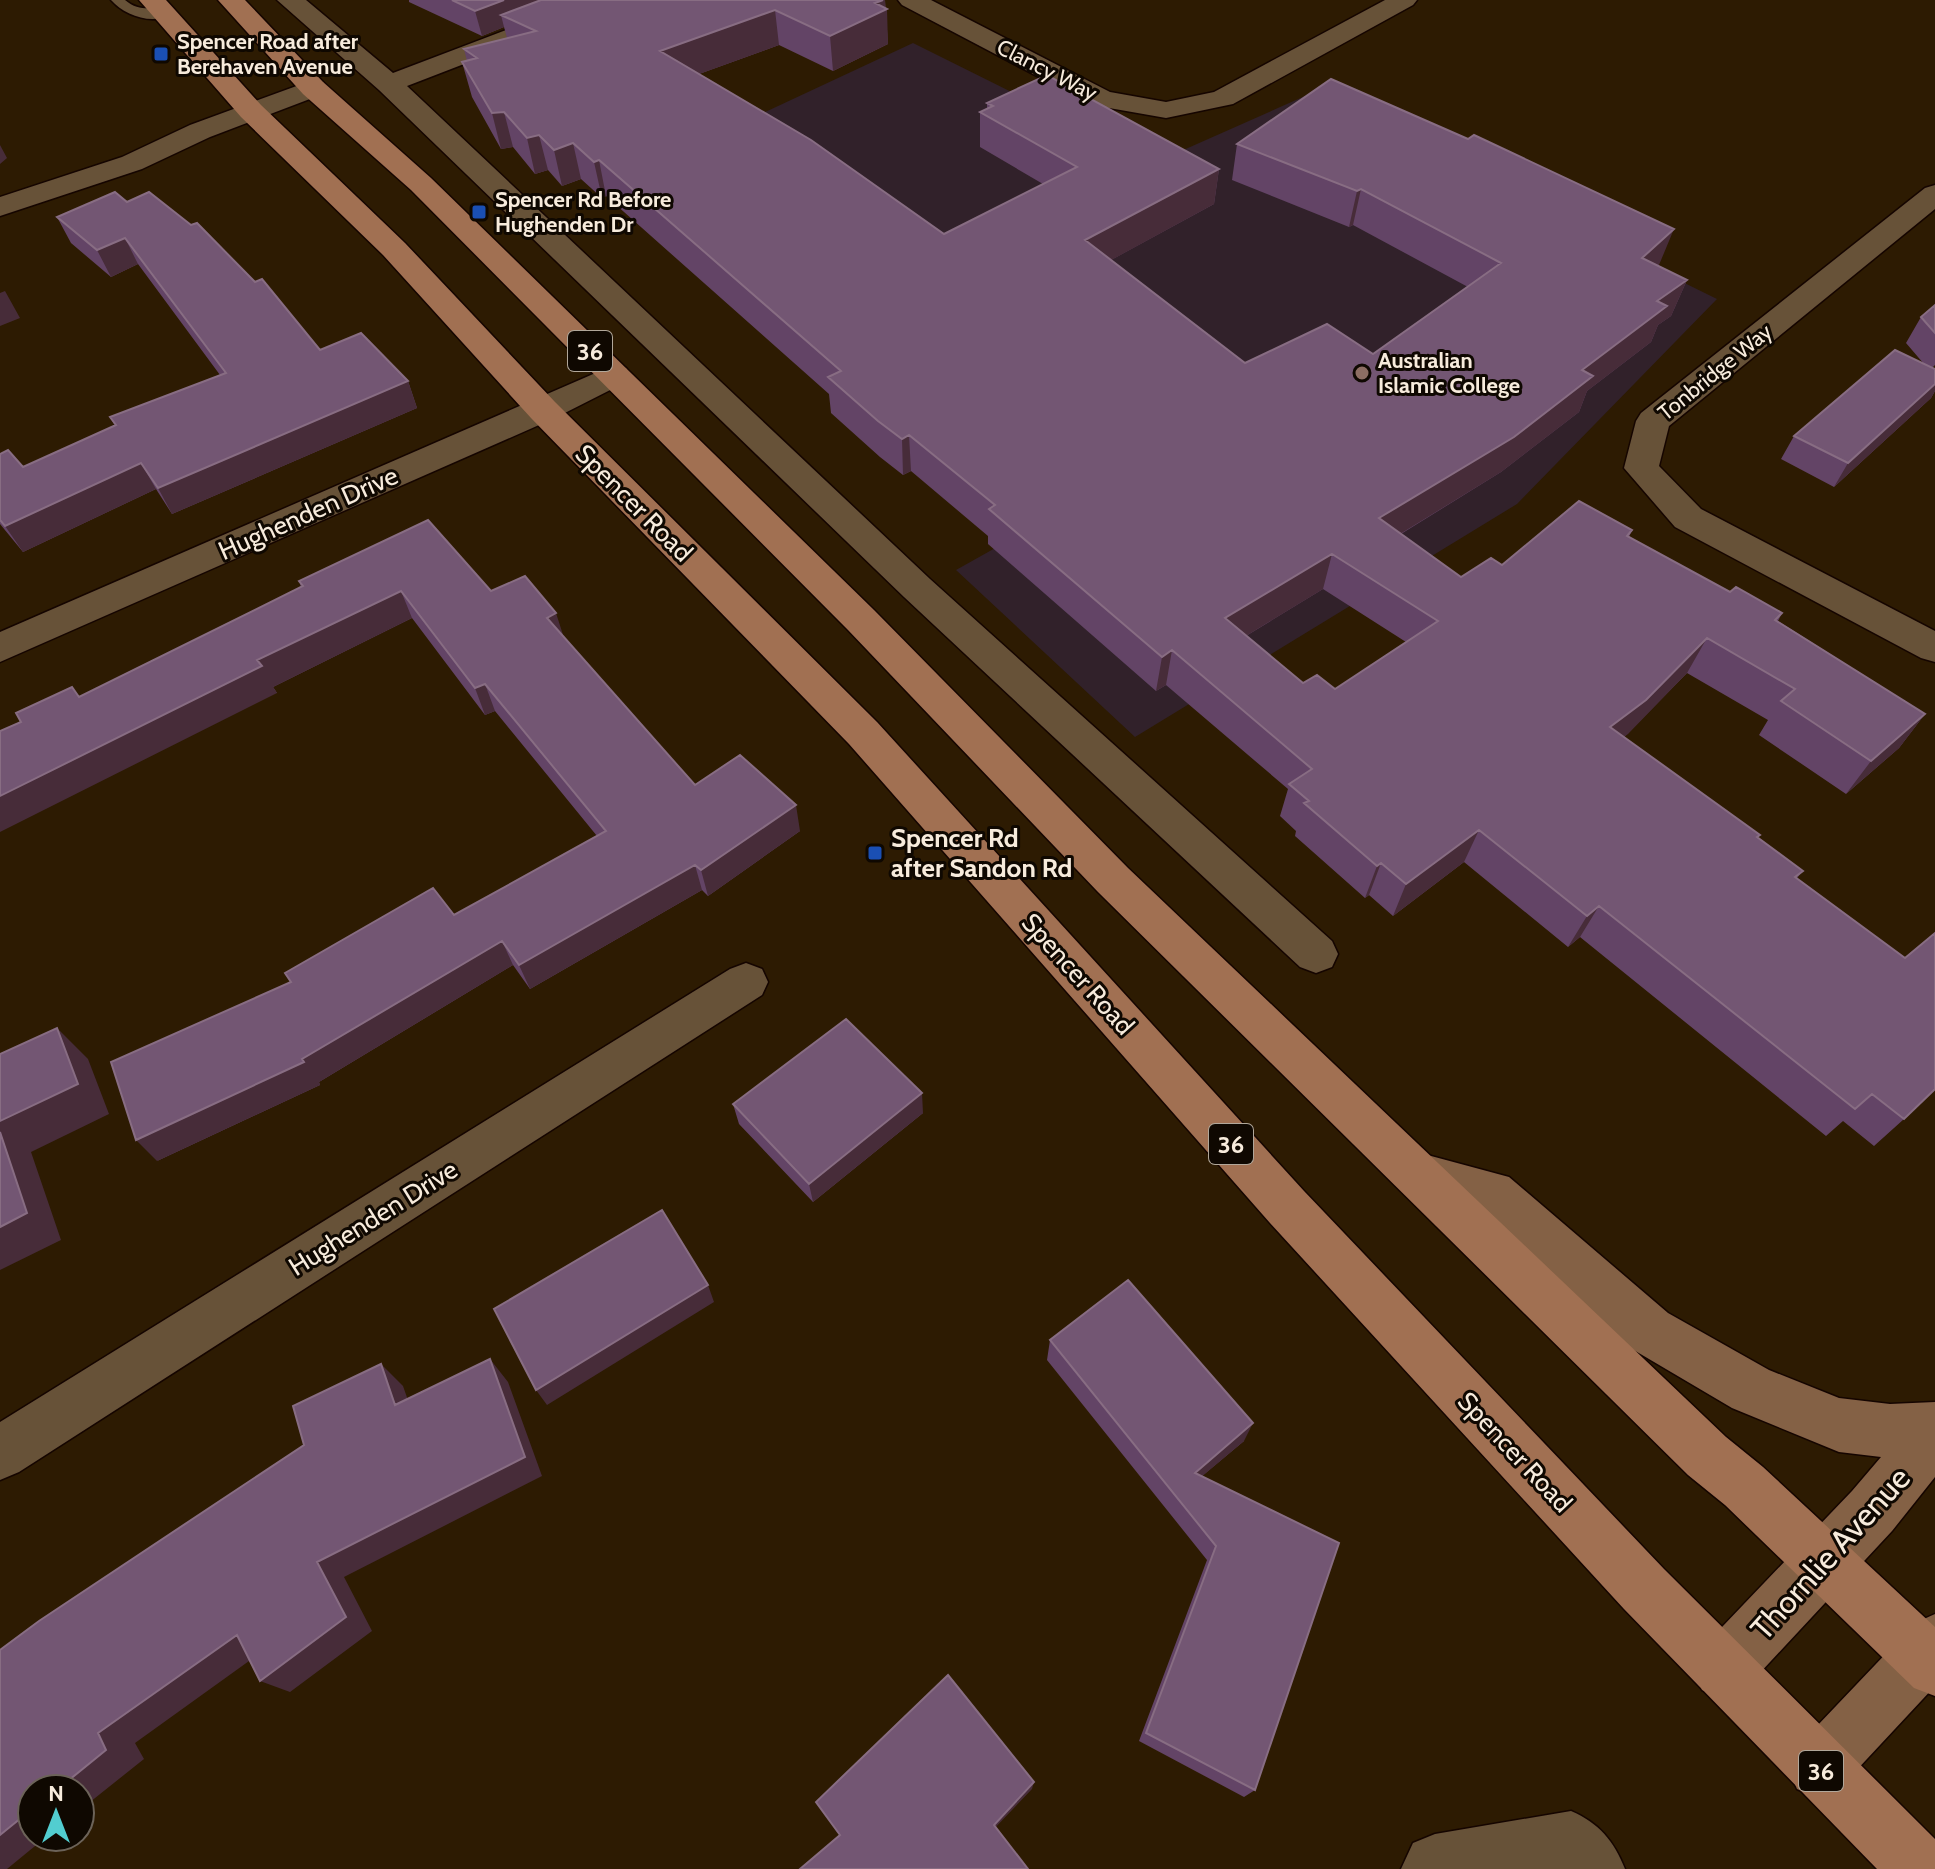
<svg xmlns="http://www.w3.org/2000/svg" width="1935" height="1869" viewBox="0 0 1935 1869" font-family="Cabin,sans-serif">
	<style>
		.education { fill: #31212a }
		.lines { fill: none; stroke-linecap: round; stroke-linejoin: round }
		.service-casing { stroke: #150500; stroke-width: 3 }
		.minor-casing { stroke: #150500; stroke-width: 3 }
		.tertiary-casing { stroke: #150500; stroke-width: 3 }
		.secondary-casing { stroke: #150500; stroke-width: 3 }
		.primary-casing { stroke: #150500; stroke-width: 3 }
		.service { fill: #675238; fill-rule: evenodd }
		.minor { fill: #675238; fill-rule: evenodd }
		.tertiary { fill: #675238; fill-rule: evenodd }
		.secondary { fill: #846145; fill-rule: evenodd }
		.primary { fill: #a17052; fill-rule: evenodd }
		.wall { fill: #634466; fill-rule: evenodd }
		.shaded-wall { fill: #472c39 }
		.building { fill: #735673; stroke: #886d83; stroke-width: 2; fill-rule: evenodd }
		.transit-dot { fill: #1a4fb4; stroke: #0f0801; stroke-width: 3 }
		.education-dot { fill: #8d6e63; stroke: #0f0801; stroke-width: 3 }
		.labels { text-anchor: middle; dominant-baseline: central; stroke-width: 6; stroke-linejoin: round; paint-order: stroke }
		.far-poi-label { font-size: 22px; font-weight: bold; fill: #f7ebdc; stroke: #0f0801; text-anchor: start }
		.far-street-label { font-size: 22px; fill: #f7ebdc; stroke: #0f0801 }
		.shield { fill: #0f0801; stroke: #b1a79a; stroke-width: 2 }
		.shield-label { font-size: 24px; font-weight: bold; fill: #f7ebdc }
		.street-label { font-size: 26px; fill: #f7ebdc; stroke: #0f0801 }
		.poi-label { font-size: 26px; font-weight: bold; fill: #f7ebdc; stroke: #0f0801; text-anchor: start }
		.near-street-label { font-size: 32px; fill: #f7ebdc; stroke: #0f0801 }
	</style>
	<rect width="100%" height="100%" fill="#2d1b02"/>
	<path class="education" d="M913,43L1154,163L1305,96L1717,299L1517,504L1135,737L956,570L1174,448L750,119Z"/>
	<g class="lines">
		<defs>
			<path id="service" d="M111,0H125C141,14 155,4 170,14C153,26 124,15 111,0Z"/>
			<path id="minor" d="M277,0H306L393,73L585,0H621L617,5L407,86L930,579L1332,941L1338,954L1332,967L1316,973L1300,967L904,597L379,90Z
				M898,0H931L1110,92L1166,102L1214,92L1385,0H1417L1413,5L1233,104L1166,118L1092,105L902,5Z
				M1935,185V209L1669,426L1659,466L1701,509L1935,631V662L1921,658L1675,527L1624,468L1636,421L1641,413L1925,188Z
				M614,365L626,368L630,375L626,382L555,418L0,662V632Z
				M746,963L762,969L768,982L762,995L19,1472L0,1480V1422L730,969Z
				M1571,1811C1599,1823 1614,1841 1625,1869H1401L1413,1843L1435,1834Z"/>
			<path id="tertiary" d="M313,80L323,82L327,88L323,94L210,137L142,169L0,216V197L122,157L190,125Z"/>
			<path id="secondary" d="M1420,1153L1509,1177L1668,1313L1769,1370L1839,1398L1890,1404L1935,1402V1477L1892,1531L1744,1690L1723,1698L1702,1690L1694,1669L1702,1648L1852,1491L1881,1457L1839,1452L1732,1408L1632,1349L1478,1212L1403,1191L1396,1175L1403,1159Z
				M1935,1614V1686L1839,1789L1818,1798L1797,1789L1788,1768L1797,1747L1915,1623Z"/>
			<path id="primary" d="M139,0H166L261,105L405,243L555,402L877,722L1304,1191L1664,1569L1935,1839V1869H1877L1624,1609L1270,1223L849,744L531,418L383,255L241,117Z
				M218,0H245L323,82L431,178L874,610L1128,868L1726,1437L1763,1467L1935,1627V1696L1914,1688L1725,1505L1688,1475L1098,892L848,630L411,190L303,94Z"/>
		</defs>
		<use href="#service" class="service-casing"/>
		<use href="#minor" class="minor-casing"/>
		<use href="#tertiary" class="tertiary-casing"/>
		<use href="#secondary" class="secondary-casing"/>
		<use href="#primary" class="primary-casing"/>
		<use href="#service" class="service"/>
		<use href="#minor" class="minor"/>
		<use href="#tertiary" class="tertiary"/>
		<use href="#secondary" class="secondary"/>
		<use href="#primary" class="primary"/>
	</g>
	<path class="wall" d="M409,0H885L888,44L833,71L779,45L699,74L944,234L1043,184L980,147V112L987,109V103L1219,169L1214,204L1111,260L1245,363L1373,354L1468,287L1353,225L1349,227L1232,180L1237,144L1659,265L1658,266L1687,280L1671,316L1658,325L1651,342L1587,391L1579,412L1501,472L1401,534L1461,577L1632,530L1629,537L1730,592L1782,613L1778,621L1925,714L1899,748L1846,794L1759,735L1768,720L1687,673L1624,737L1803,871L1797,878L1904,1119L1874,1146L1843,1121L1826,1136L1580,937L1568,947L1464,862L1393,916L1369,895L1365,898L1295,836L1296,831L1280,816L1288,789L1166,685L1156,691L988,544V536L911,471L903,475L880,457L831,413L829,394L606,196L602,198L581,179L562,186L548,170L535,174L513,147L501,149L472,97L462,62L467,61L464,49L507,38L504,27L482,36L409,2ZM1323,589L1406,642L1335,689L1303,683L1246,636Z
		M115,192L320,350L408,381L417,408L172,514L156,489L23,552L0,524V454L23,467L115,426L110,417L220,375L138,264L111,277L71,243L57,217Z
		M1935,305V365L1932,368L1935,369V391L1931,398L1834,487L1781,459L1794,436L1924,364L1906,343L1921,317Z
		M299,581L491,591L564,637L695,785L800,831L708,896L702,890L530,989L513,965L319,1082L320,1085L157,1161L454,915L597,836L495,711L485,715L412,618L273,687L277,693L79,697L301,587Z
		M733,1104L923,1113L813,1202L739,1124Z
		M1050,1340L1244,1441L1202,1476L1339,1543L1255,1790L1244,1797L1139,1741L1207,1560L1047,1360Z"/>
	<path class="shaded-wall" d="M504,0H577L501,15L504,27L482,36L475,11Z
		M878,0H885V10L887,9L888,44L833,71L830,36Z
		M775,10L779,45L666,86L660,51Z
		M504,112L513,147L501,149L492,113Z
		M539,135L548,170L535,174L527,138Z
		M573,143L581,179L562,186L554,150Z
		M0,145L7,158L0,164Z
		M599,160L606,196L602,198L594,162Z
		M1219,169L1214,204L1082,276L1085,240Z
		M1361,189L1353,225L1349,227L1357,191Z
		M1674,229L1659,265L1627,294L1642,258Z
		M125,238L138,264L111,277L97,250Z
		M1687,280L1671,316L1658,325L1651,342L1587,391L1579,412L1501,472L1369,553L1379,518L1582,370L1657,301Z
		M5,291L20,318L0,326V293Z
		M408,381L417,408L172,514L158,488Z
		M1935,384V391L1931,398L1834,487L1848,463Z
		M909,435L911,471L903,475L902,439Z
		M141,463L156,489L23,552L5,526Z
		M1332,554L1323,589L1218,653L1225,618Z
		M401,591L412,618L273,687L277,693L0,832V796L257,660Z
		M556,613L565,641L547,618Z
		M1707,638L1687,673L1628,734L1592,760L1610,727Z
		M1172,650L1166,685L1156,691L1162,657Z
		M485,684L495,711L485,715L475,688Z
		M1925,714L1899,748L1846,794L1871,761Z
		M796,805L800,831L708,896L701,870Z
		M1479,830L1464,862L1393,916L1406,884Z
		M1381,863L1369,895L1365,898L1377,866Z
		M695,865L702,890L530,989L519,965Z
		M1599,906L1580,937L1568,947L1587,916Z
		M502,941L513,965L319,1082L320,1085L157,1161L136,1140L302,1059Z
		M57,1028L88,1059L109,1114L31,1152L61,1240L0,1270V1121Z
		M922,1093L923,1113L813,1202L809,1184Z
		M708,1285L714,1302L547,1405L536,1390Z
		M490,1359L508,1382L542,1476L344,1577L372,1631L290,1692L260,1681L317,1562Z
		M381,1364L403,1386L417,1426L395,1405Z
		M1253,1423L1244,1441L1187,1489L1195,1473Z
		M237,1635L267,1648L135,1743L144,1759L80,1810V1789H58L98,1733Z
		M1034,1782L1032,1789L992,1831L994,1825Z
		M32,1809V1837H46L7,1869H0V1835Z"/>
	<path class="building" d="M452,0H504L475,11Z
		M541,0H883L875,3L887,9L830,36L775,10L660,51L811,140L944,234L1077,167L980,112L993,106L987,103L1047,75L1219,169L1085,240L1245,363L1327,324L1373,354L1501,263L1361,189L1357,191L1237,144L1331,79L1468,139L1474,135L1674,229L1642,258L1687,280L1657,301L1667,306L1582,370L1593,376L1514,437L1379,518L1461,577L1491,558L1502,565L1579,501L1632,530L1627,536L1730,592L1736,587L1782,613L1775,620L1925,714L1871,761L1781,701L1795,689L1707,638L1646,700L1610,727L1760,835L1757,837L1803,871L1795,877L1905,958L1935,933V1089L1904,1119L1872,1094L1855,1109L1599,906L1587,916L1479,830L1406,884L1381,863L1377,866L1304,803L1309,801L1289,784L1312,769L1172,650L1162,657L989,509L995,505L909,435L902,439L878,421L828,377L841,371L599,160L594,162L573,143L554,150L539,135L527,138L504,112L492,113L462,62L477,58L464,49L536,31L501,15ZM1332,554L1438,621L1335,689L1317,675L1303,683L1225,618Z
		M115,192L127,202L149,192L191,225L197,223L255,282L262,279L320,350L361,333L408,381L158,488L141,463L5,526L0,520V454L8,450L23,467L116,425L110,417L226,373L125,238L97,250L57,217Z
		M1935,305V333L1921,317Z
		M1895,350L1935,369V384L1848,463L1794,436Z
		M428,520L491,591L525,576L556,613L547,618L695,785L740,755L796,805L701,870L695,865L519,965L502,941L302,1059L304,1062L136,1140L111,1062L291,982L285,973L433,888L454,915L606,831L485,684L475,688L401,591L257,660L262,666L0,796V731L21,722L16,713L72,687L79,697L303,586L299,581Z
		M846,1019L922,1093L809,1184L733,1104Z
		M57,1028L78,1084L0,1121V1054Z
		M0,1132L27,1213L0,1227Z
		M662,1210L708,1285L536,1390L494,1309Z
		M1128,1280L1253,1423L1195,1473L1339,1543L1255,1790L1146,1733L1216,1546L1050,1340Z
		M490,1359L525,1457L317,1562L346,1617L260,1681L237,1635L98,1733L106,1750L58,1789H32V1809L0,1835V1650L39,1621L304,1445L293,1406L381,1364L395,1405Z
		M948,1675L1034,1782L994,1825L1028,1869H800L840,1835L816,1802Z"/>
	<g class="transit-dot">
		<rect x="153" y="46" width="16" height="16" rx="4"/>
		<rect x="471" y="204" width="16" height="16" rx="4"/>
		<rect x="867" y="845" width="16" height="16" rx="4"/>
	</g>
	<circle class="education-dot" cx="1362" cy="373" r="8"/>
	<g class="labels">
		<g class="far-poi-label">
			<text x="177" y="41">Spencer Road after<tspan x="177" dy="25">Berehaven Avenue</tspan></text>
			<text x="495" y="199">Spencer Rd Before<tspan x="495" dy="25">Hughenden Dr</tspan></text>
			<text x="1378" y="360">Australian<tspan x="1378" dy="25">Islamic College</tspan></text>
		</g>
		<g class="far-street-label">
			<text transform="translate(1047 70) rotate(27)">Clancy Way</text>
			<text transform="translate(1715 372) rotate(-39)">Tonbridge Way</text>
		</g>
		<g class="shield">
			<rect x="568" y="331" width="44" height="40" rx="6"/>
			<rect x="1209" y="1124" width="44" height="40" rx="6"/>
			<rect x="1799" y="1751" width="44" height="40" rx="6"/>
		</g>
		<g class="shield-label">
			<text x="590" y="351">36</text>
			<text x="1231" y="1144">36</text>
			<text x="1821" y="1771">36</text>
		</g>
		<g class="street-label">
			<text transform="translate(634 503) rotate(45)">Spencer Road</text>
			<text transform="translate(308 513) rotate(-24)">Hughenden Drive</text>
			<text transform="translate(1078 974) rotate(48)">Spencer Road</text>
			<text transform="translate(373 1218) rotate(-32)">Hughenden Drive</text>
			<text transform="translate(1515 1452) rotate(47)">Spencer Road</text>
		</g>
		<g class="poi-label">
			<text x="891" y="838">Spencer Rd<tspan x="891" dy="30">after Sandon Rd</tspan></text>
		</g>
		<g class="near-street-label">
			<text transform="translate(1830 1553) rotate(-48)">Thornlie Avenue</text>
		</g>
	</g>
	<g transform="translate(56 1813)"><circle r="38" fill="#0f0801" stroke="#6c6359" stroke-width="2"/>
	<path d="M0-6L14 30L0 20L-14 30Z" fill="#52cdd0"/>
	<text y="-12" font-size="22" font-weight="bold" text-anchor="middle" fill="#f7ebdc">N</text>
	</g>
</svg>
